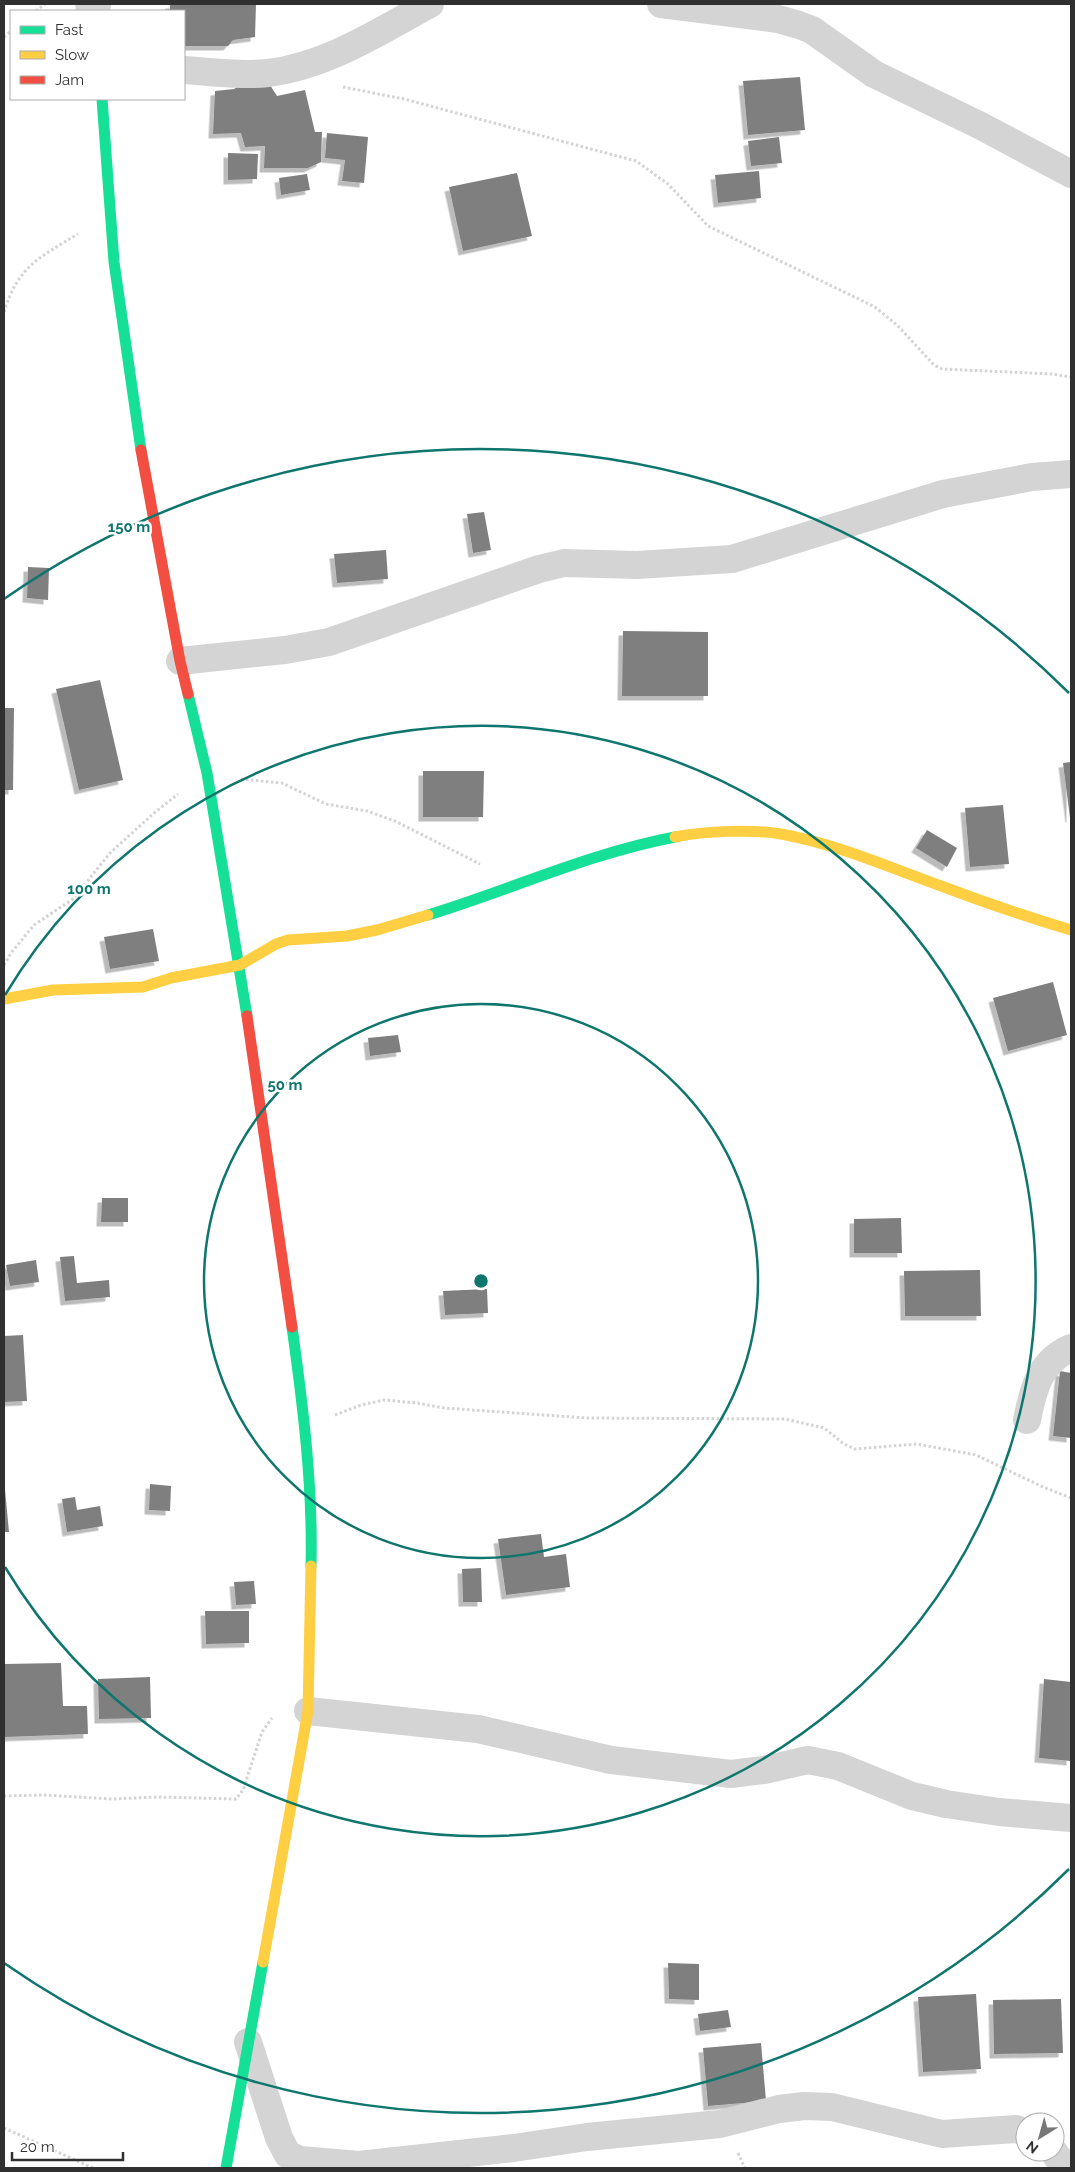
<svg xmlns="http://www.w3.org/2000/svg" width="1075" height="2172" viewBox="0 0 1075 2172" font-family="Raleway,sans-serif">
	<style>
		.building { fill: #7f7f7f; filter: url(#shadow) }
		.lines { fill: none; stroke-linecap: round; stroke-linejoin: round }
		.path { stroke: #d3d3d3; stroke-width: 3; stroke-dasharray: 2.5 2.5; stroke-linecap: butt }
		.street { stroke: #d4d4d4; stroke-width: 28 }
		.fast { stroke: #16e098; stroke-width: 11 }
		.slow { stroke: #ffcf43; stroke-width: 11 }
		.jam { stroke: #f24e42; stroke-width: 11 }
		.ring { fill: none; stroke: #0f766e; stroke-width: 2.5 }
		.centre { fill: #0f766e; stroke: #fff; stroke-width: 2.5 }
		.ring-label { font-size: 15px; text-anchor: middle; font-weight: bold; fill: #0f766e; stroke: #fff; stroke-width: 5; stroke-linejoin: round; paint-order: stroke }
	</style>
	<defs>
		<filter id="shadow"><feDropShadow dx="-4.5" dy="4.5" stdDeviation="0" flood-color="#0004"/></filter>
	</defs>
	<rect width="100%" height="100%" fill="#fff"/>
	<path class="building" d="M170,4H256L255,37L233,40L228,46H184V11H170Z
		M800,77L805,130L748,135L743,81Z
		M270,85L277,96L305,90L315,132H322L321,162L308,168H264L265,146L245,147L241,133L213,134L215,91L234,89L239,86Z
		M327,133L368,137L364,183L342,181L345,160L325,158Z
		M779,137L782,163L751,166L748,141Z
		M228,153L258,154L257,179L228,180Z
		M759,171L761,198L718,203L715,175Z
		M517,173L532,236L463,251L449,187Z
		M307,174L310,190L281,195L279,178Z
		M484,512L491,550L473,553L467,514Z
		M386,550L388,579L337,583L334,554Z
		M28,567L49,568L48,600L27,598Z
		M623,631L708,632V696H622Z
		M100,680L123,780L79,790L56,689Z
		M4,708H14L13,790H4Z
		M1071,762V818H1070L1063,763Z
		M423,771H484L483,817H423Z
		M1003,805L1009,864L970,867L965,808Z
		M927,830L957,848L947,867L916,848Z
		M153,929L159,961L110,969L104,937Z
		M1053,982L1067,1035L1008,1051L993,998Z
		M398,1035L401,1052L370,1056L368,1038Z
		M102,1198H128V1222H101Z
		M901,1218L902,1253H854V1219Z
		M74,1256L77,1283L109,1280L110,1297L65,1301L60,1257Z
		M36,1260L39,1282L10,1286L6,1265Z
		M980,1270L981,1316H905L904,1271Z
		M487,1289L488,1313L445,1315L443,1291Z
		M23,1335L27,1401L4,1402V1336Z
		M1060,1371L1071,1373V1438L1053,1436Z
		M4,1479L9,1532H4Z
		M150,1484L171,1486L170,1511L149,1510Z
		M75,1497L77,1510L100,1506L103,1526L67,1532L62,1499Z
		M541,1534L544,1557L566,1554L570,1587L506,1595L498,1539Z
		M481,1568L482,1602H463L462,1569Z
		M254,1581L256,1604L236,1605L234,1582Z
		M205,1611H249V1643L206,1644Z
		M61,1663L63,1706H87L88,1734L5,1737L4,1664Z
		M150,1677L151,1718L99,1719L98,1679Z
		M1044,1679L1071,1682V1761L1039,1758Z
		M668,1963L699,1964V2000L669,1999Z
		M976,1994L981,2069L923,2072L918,1997Z
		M1061,1999L1063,2053L994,2054L993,2000Z
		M728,2010L731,2027L700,2031L698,2014Z
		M761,2043L766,2101L708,2106L703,2048Z"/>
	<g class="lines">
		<path class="path" d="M36,11L45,4
			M4,37L11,31
			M343,87L404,99L636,161L668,184L708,226L875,307L897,325L934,365L942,369L1052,374L1071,377
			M4,312C18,266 40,257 78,234
			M241,779L282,783L326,804L367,811L395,821L480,864
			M4,965L11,953L34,925L73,899L110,853L154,813L178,794
			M335,1415L361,1405L384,1400L417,1403L444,1408L587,1418L785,1419L824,1428L844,1444L855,1449L917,1444L976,1455L1043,1487L1071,1498
			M4,1796L44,1795L112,1799L157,1797L236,1799L243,1790L262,1732L272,1718
			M4,2128L93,2168
			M738,2153L745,2168"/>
		<path class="street" d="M89,4L97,5
			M661,4L778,19L799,25L812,30L874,74L981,126L1071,174
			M184,70C212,72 241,76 268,73C327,66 380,31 430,4
			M180,661L285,650L329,642L539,569L564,563L637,565L732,559L943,494L1032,477L1071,474
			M1027,1420C1033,1389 1040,1361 1071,1348
			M308,1711L478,1729L611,1760L731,1774L764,1770L808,1760L838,1766L912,1796L946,1804L999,1812L1071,1818
			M248,2042L279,2138L288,2155L300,2160L359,2165L514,2148L587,2137L720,2124L779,2109L804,2106L832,2107L942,2134L1016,2129L1025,2132
			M1054,2152L1060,2161L1071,2165"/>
		<path class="fast" d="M102,99L114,262L141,450
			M188,694L207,773L247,1016
			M428,915C510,890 590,853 675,837
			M292,1327C303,1406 313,1486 311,1566
			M226,2168L263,1962"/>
		<path class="slow" d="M675,837C705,831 751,829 781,834C837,844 891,868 944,887C986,903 1028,917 1071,930
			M4,999L53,990L143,987L171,978L240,965L276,944L288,940L347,936L377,930L428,915
			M263,1962L308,1711L311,1566"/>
		<path class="jam" d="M141,450L180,661L188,694
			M247,1016L292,1327"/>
	</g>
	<g class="ring">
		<circle cx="481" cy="1281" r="277"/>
		<path d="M5 995A555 555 0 1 1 5 1567"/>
		<path d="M1069 1869A832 832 0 0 1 4 1963M4 599A832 832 0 0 1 1069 693"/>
	</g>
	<circle cx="481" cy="1281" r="8" class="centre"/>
	<g class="ring-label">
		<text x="129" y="532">150 m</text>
		<text x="89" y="894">100 m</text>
		<text x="285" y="1090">50 m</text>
	</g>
	<rect width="1075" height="2172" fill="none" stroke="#303030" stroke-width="10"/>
	<rect x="10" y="10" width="175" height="90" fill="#ffffff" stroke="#acacac"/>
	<rect x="20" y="26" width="25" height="8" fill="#16e098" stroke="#acacac"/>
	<text x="55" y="35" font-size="15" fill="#303030">Fast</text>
	<rect x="20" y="51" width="25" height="8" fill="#ffcf43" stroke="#acacac"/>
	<text x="55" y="60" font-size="15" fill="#303030">Slow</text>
	<rect x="20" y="76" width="25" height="8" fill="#f24e42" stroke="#acacac"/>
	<text x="55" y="85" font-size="15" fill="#303030">Jam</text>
	<g transform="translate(1040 2137) rotate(217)"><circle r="24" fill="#ffffff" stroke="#acacac"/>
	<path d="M0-4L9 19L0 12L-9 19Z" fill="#787878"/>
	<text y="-8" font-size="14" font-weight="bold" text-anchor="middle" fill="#303030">N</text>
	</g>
	<path d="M12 2152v8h111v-8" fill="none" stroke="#303030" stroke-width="2.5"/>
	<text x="20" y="2152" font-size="15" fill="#303030" stroke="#ffffff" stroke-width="4" paint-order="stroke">20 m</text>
</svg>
